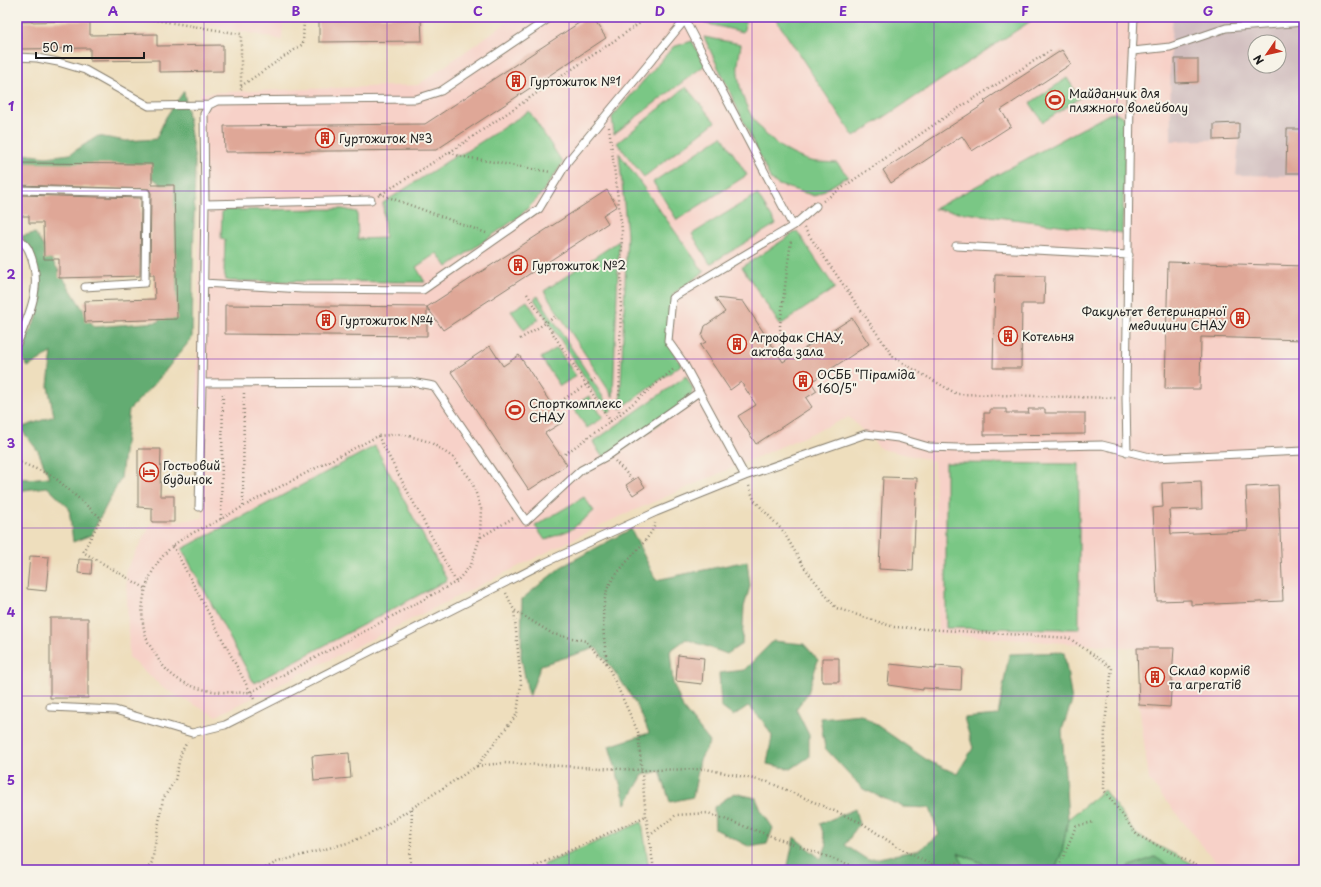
<svg xmlns="http://www.w3.org/2000/svg" width="1321" height="887" viewBox="0 0 1321 887" font-family="'Playpen Sans',sans-serif">
	<style>
		.built { fill: #f7d1c8; fill-rule: evenodd }
		.industrial { fill: #d2bfc0; fill-rule: evenodd }
		.green { fill: #7ac785; stroke: #4b7250 }
		.forest { fill: #63ac72; stroke: #406447 }
		.building { fill: #dfa797 }
		.lines { fill: none; stroke-linecap: round; stroke-linejoin: round }
		.lane-casing { stroke: #857d6c; stroke-width: 9 }
		.path { stroke: #857d6c; stroke-width: 2.5; stroke-dasharray: 1 3; stroke-linecap: butt }
		.lane { stroke: #fff; stroke-width: 7 }
		.grid { fill: none; stroke: #7b2cbf; stroke-width: 1; stroke-opacity: 0.55 }
		.labels { text-anchor: middle; dominant-baseline: central; stroke-width: 4; stroke-linejoin: round; paint-order: stroke }
		.poi-label { font-size: 12px; fill: #1c1c1c; stroke: #f7f3e8; text-anchor: start }
		.neatline { fill: none; stroke: #7b2cbf; stroke-width: 1.5 }
		.grid-label { font-size: 13px; text-anchor: middle; font-weight: bold; fill: #7b2cbf }
	</style>
	<rect width="100%" height="100%" fill="#f7f3e8"/>
	<filter id="ink" filterUnits="userSpaceOnUse"><feTurbulence type="fractalNoise" baseFrequency=".025" numOctaves="2"/><feDisplacementMap in="SourceGraphic" scale="8" xChannelSelector="R" yChannelSelector="G"/><feConvolveMatrix kernelMatrix="1 2 1 2 8 2 1 2 1" color-interpolation-filters="sRGB"/></filter>
	<filter id="wash" filterUnits="userSpaceOnUse"><feTurbulence type="fractalNoise" baseFrequency=".012" numOctaves="4" result="noise"/><feDisplacementMap in="SourceGraphic" scale="16" xChannelSelector="R" yChannelSelector="G"/><feGaussianBlur stdDeviation="0.9" result="paint"/><feColorMatrix in="noise" values="0 0 0 0 0 0 0 0 0 0 0 0 0 0 0 0 0 1.4 0 .05"/><feComposite in="paint" operator="in"/></filter>
	<g filter="url(#wash)">
		<rect width="100%" height="100%" fill="#eedebd"/>
		<path class="built" d="M173,17H283L282,40Z
			M514,17H1304V870H1222L1149,780L1139,705L1136,648L938,634L934,461L881,449L849,417L610,521L216,716L164,689L129,657L126,570L152,522H174L203,518L204,407L197,406L200,93L418,85ZM1255,42H1279V66H1255Z"/>
		<path class="industrial" d="M1173,17H1304V176L1236,175L1239,139L1171,141L1170,47ZM1255,42H1279V66H1255Z"/>
		<path class="green" d="M706,17H723L746,22L743,32L704,23Z
			M782,17H1037L854,137L777,21Z
			M704,37L741,44C740,53 737,65 738,74C742,114 768,147 807,160C816,163 828,162 837,163L848,176L815,196L779,185L771,180Z
			M692,41L705,65L614,134L612,117L673,47Z
			M1067,78L1080,98L1043,122L1030,103Z
			M686,87L715,122L644,177L617,143Z
			M529,111L563,163L538,198L520,216L447,267L437,253L416,267L425,282L231,281L226,280L224,271L225,240L221,239L222,212L225,210L343,209L357,212L358,239L385,238L383,203L457,155L459,156Z
			M1116,113L1122,116L1127,121L1122,233L934,209L1109,114Z
			M722,136L747,175L677,220L653,182Z
			M619,153L704,272L673,294L669,344L681,365L620,409L627,234Z
			M757,194L776,224L710,264L692,234Z
			M797,231L835,288L780,325L742,267Z
			M619,241L613,397L544,291Z
			M538,296L612,411L608,413L534,299Z
			M527,301L539,319L524,330L511,311Z
			M557,348L576,376L560,386L541,358Z
			M686,376L693,389L689,403L612,457L601,455L593,442Z
			M589,396L603,418L587,428L572,407Z
			M375,446L447,580L254,683L182,549Z
			M946,463L1079,464V629L946,628Z
			M584,497L594,511L572,529L545,540L535,526Z
			M1104,790L1137,835L1205,870H1175L1155,857L1127,868L1128,870H1055L1062,852L1068,819Z
			M642,822L649,870H545L543,865Z
			M957,853L982,863L986,870H966Z"/>
		<path class="forest" d="M184,91L195,161L192,338L157,381L129,410L121,478L91,535L73,542L69,508L47,487L17,491V477L28,479L49,477L38,451L20,428L54,416L48,386L52,352L28,367L18,353L37,318L41,282L22,236L35,233L94,327L158,322L176,291L173,194L140,168L17,167V153L46,157L70,154L98,136L126,141L156,139L166,117Z
			M631,529L656,580L747,561L750,586L744,607L742,644L727,654L686,639L670,651L673,683L683,708L710,742L700,760L693,797L670,802L660,771L643,775L626,804L609,746L649,733C638,702 617,674 596,648L541,665L529,697L521,657L522,599L561,567Z
			M773,641L804,644L818,660L808,693L796,709L809,735V757L791,769L767,764L772,736L763,721L748,706L733,716L721,707L719,673L744,670Z
			M1064,652L1072,701L1062,730L1068,819L1062,852L1055,870H986L982,863L958,853L966,870H787L794,837L821,859L827,844L820,824L855,809L859,824L845,845L868,860L919,850L939,835L930,808L903,807L863,789L825,748L820,718L861,714L927,760L957,774L973,748L964,718L998,715L1009,654Z
			M734,793L756,798L761,810L773,828L767,844L750,847L715,829L714,807Z
			M1155,857L1175,870H1128L1127,867Z"/>
		<g id="blocks">
			<path class="building" d="M319,17H421L422,41L319,42Z
				M588,17H592L606,38L436,150L225,152L224,126L425,124Z
				M90,21V35L157,34V46L223,45V71L159,72V60L90,61V48L21,49L20,22Z
				M1062,50L1071,64L1001,110L1011,126L972,151L962,136L891,183L883,170L986,103L984,101Z
				M1175,59H1198V82L1176,83Z
				M1239,123V139L1214,140V124Z
				M1287,129H1304V173H1286Z
				M17,163L152,164V185H174L177,319L85,322L84,301L155,299L154,275H150L151,193L149,189L17,185Z
				M607,190L617,206L603,215L608,223L443,330L427,307Z
				M17,195L141,198L140,276L59,278V259H44L43,223H29V216H17Z
				M1168,262L1304,266V340L1201,337L1200,389H1165Z
				M995,275L1045,276L1044,304H1022L1021,368H993Z
				M715,298L743,301L783,362L852,318L869,344L811,382L817,391L806,398L812,407L756,444L738,416L756,405L741,382L730,390L700,345L706,342L702,336L705,326L725,312Z
				M225,305L427,307V336L225,334Z
				M490,346L503,366L519,355L563,422L545,433L567,465L529,490L451,372Z
				M990,409H1006V413H1029L1028,409H1045V413H1085V434L984,435V413H990Z
				M138,449H161L160,496H174V522H152V508L138,507Z
				M638,477L645,487L633,495L626,485Z
				M883,477L917,478L913,571L879,569Z
				M1201,481L1202,509L1169,510L1171,534L1248,531L1246,487L1278,485L1283,601L1191,605V600L1157,601L1153,508L1163,507L1162,483Z
				M30,556L49,557L46,591L27,589Z
				M79,559L92,560L91,574L78,573Z
				M50,618H88V698H50Z
				M1137,648H1174L1170,707L1139,705Z
				M678,655L704,658L702,684L676,681Z
				M822,658H839V682H822Z
				M890,664L936,669V666L962,668L961,690L923,688V690L888,685Z
				M349,753L351,778L314,781L312,756Z"/>
		</g>
	</g>
	<g filter="url(#ink)">
		<use href="#blocks" fill-opacity="0" stroke="#857d6c" stroke-width="1"/>
		<g class="lines">
			<defs>
				<path id="lane" d="M551,17L441,91L416,99L217,101L209,105L204,114L205,204L202,383L411,382L434,386L526,521L581,470L609,455L699,392
					M685,20L793,226L672,298L668,341L683,362L745,476
					M1133,51L1170,47L1226,28L1304,22
					M17,57L37,58L58,62L85,70L149,106L209,105
					M17,190L146,193L145,283L85,287
					M205,204L371,200
					M793,226L816,206
					M17,236C21,241 27,245 29,251C44,284 30,313 17,344
					M956,246L1129,255
					M203,283L302,289L423,290L539,209L568,161L685,20L684,17
					M1127,452L1126,398L1130,99L1134,17
					M199,507L202,383
					M50,707L115,710L192,733L225,725L544,563L656,512L745,476L866,434L898,438L929,447L957,448L1102,445L1154,458L1304,451"/>
			</defs>
			<use href="#lane" class="lane-casing"/>
			<path class="path" d="M137,17L241,34V91
				M241,86L303,44L304,17
				M609,127L622,230L619,415
				M450,152L459,156L551,172
				M380,194L486,233
				M378,196L450,152L649,17
				M823,201L951,113L1053,49
				M804,228L894,358L957,394L1117,398
				M527,294L611,422
				M520,339L555,317
				M781,350L780,325L791,240
				M561,401L595,379
				M402,434L430,442L454,458L472,481L481,509L480,537L471,565L456,582L251,692C215,694 175,691 156,655C153,650 149,645 147,639C135,608 147,567 173,546C185,535 206,527 221,519C272,490 326,463 378,436Z
				M378,436L456,582
				M565,454L619,415L675,368
				M17,461L53,476L101,518L83,552L145,588
				M615,461L633,480
				M749,486L754,500L783,531L804,567L836,608L894,627L1069,638L1112,668L1105,723L1104,790L1137,835L1205,870
				M243,506L244,392
				M221,519L223,392
				M481,537L513,518
				M173,546L254,699
				M506,593L514,610L553,634L586,641L607,664L638,732L646,816L654,870
				M607,663C604,639 600,613 607,590C613,571 653,539 655,523
				M477,766L503,763L641,770L706,769L768,782L862,823L896,846L933,866
				M649,836L676,815L708,813L850,865L860,870
				M147,870L152,862L163,799L175,780L181,753L187,742
				M262,870L277,862L351,842L378,830L477,766L517,714L521,684L514,610
				M410,870L412,809
				M527,870L646,816
				M931,870L933,866L957,863L968,870
				M1056,870L1063,858L1076,826L1094,822"/>
			<use href="#lane" class="lane"/>
		</g>
	</g>
	<path class="grid" d="M204,17V870M387,17V870M569,17V870M752,17V870M934,17V870M1117,17V870M17,191H1304M17,359H1304M17,528H1304M17,696H1304"/>
	<defs>
		<symbol id="building-ring" viewBox="-11 -11 22 22"><circle r="9.5" fill="#f7f3e8" stroke="#c8321e" stroke-width="1.5"/><path d="M-4-6H4V6H1V3H-1V6H-4ZM-2.5-4.3h1.7v1.8h-1.7ZM.8-4.3h1.7v1.8H.8ZM-2.5-1h1.7V.8h-1.7ZM.8-1h1.7V.8H.8Z" fill="#c8321e"/></symbol>
		<symbol id="stadium-ring" viewBox="-11 -11 22 22"><circle r="9.5" fill="#f7f3e8" stroke="#c8321e" stroke-width="1.5"/><path d="M0-5a6.5 5 0 1 0 0 10a6.5 5 0 1 0 0-10ZM-3.5-1.8h7v3.6h-7Z" fill="#c8321e"/></symbol>
		<symbol id="hotel-ring" viewBox="-11 -11 22 22"><circle r="9.5" fill="#f7f3e8" stroke="#c8321e" stroke-width="1.5"/><path d="M-6-4.5h1.5V1H6V5H4.5V3h-9V5H-6ZM-4 0a1.8 1.8 0 1 1 3.6 0ZM.5 0V-2.5h3Q6-2.5 6 0Z" fill="#c8321e"/></symbol>
	</defs>
	<g fill-rule="evenodd">
		<use href="#building-ring" x="505" y="70" width="22" height="22"/>
		<use href="#stadium-ring" x="1044" y="89" width="22" height="22"/>
		<use href="#building-ring" x="314" y="127" width="22" height="22"/>
		<use href="#building-ring" x="507" y="254" width="22" height="22"/>
		<use href="#building-ring" x="1229" y="307" width="22" height="22"/>
		<use href="#building-ring" x="315" y="309" width="22" height="22"/>
		<use href="#building-ring" x="997" y="325" width="22" height="22"/>
		<use href="#building-ring" x="726" y="333" width="22" height="22"/>
		<use href="#building-ring" x="792" y="370" width="22" height="22"/>
		<use href="#stadium-ring" x="504" y="399" width="22" height="22"/>
		<use href="#hotel-ring" x="138" y="461" width="22" height="22"/>
		<use href="#building-ring" x="1144" y="666" width="22" height="22"/>
	</g>
	<g class="labels">
		<g class="poi-label">
			<text x="530" y="81">Гуртожиток №1</text>
			<text x="1069" y="93">Майданчик для<tspan x="1069" dy="14">пляжного волейболу</tspan></text>
			<text x="339" y="138">Гуртожиток №3</text>
			<text x="532" y="265">Гуртожиток №2</text>
			<text x="1226" y="311" text-anchor="end">Факультет ветеринарної<tspan x="1226" dy="14">медицини СНАУ</tspan></text>
			<text x="340" y="320">Гуртожиток №4</text>
			<text x="1022" y="336">Котельня</text>
			<text x="751" y="337">Агрофак СНАУ,<tspan x="751" dy="14">актова зала</tspan></text>
			<text x="817" y="374">ОСББ "Піраміда<tspan x="817" dy="14">160/5"</tspan></text>
			<text x="529" y="403">Спорткомплекс<tspan x="529" dy="14">СНАУ</tspan></text>
			<text x="163" y="465">Гостьовий<tspan x="163" dy="14">будинок</tspan></text>
			<text x="1169" y="670">Склад кормів<tspan x="1169" dy="14">та агрегатів</tspan></text>
		</g>
	</g>
	<rect width="1321" height="887" fill="none" stroke="#f7f3e8" stroke-width="44"/>
	<g transform="translate(1267 54) rotate(236)"><circle r="19" fill="#f7f3e8" stroke="#9f9d96"/>
	<path d="M0-3L7 15L0 10L-7 15Z" fill="#c8321e"/>
	<text y="-6" font-size="11" font-weight="bold" text-anchor="middle" fill="#1c1c1c">N</text>
	</g>
	<path d="M36 52v6h108v-6" fill="none" stroke="#1c1c1c" stroke-width="2"/>
	<text x="42" y="52" font-size="12" fill="#1c1c1c" stroke="#f7f3e8" stroke-width="3" paint-order="stroke">50 m</text>
	<rect x="22" y="22" width="1277" height="843" class="neatline"/>
	<g class="grid-label">
		<text x="113" y="16">A</text>
		<text x="296" y="16">B</text>
		<text x="478" y="16">C</text>
		<text x="660" y="16">D</text>
		<text x="843" y="16">E</text>
		<text x="1025" y="16">F</text>
		<text x="1208" y="16">G</text>
		<text x="11" y="111">1</text>
		<text x="11" y="279">2</text>
		<text x="11" y="448">3</text>
		<text x="11" y="617">4</text>
		<text x="11" y="785">5</text>
	</g>
</svg>
